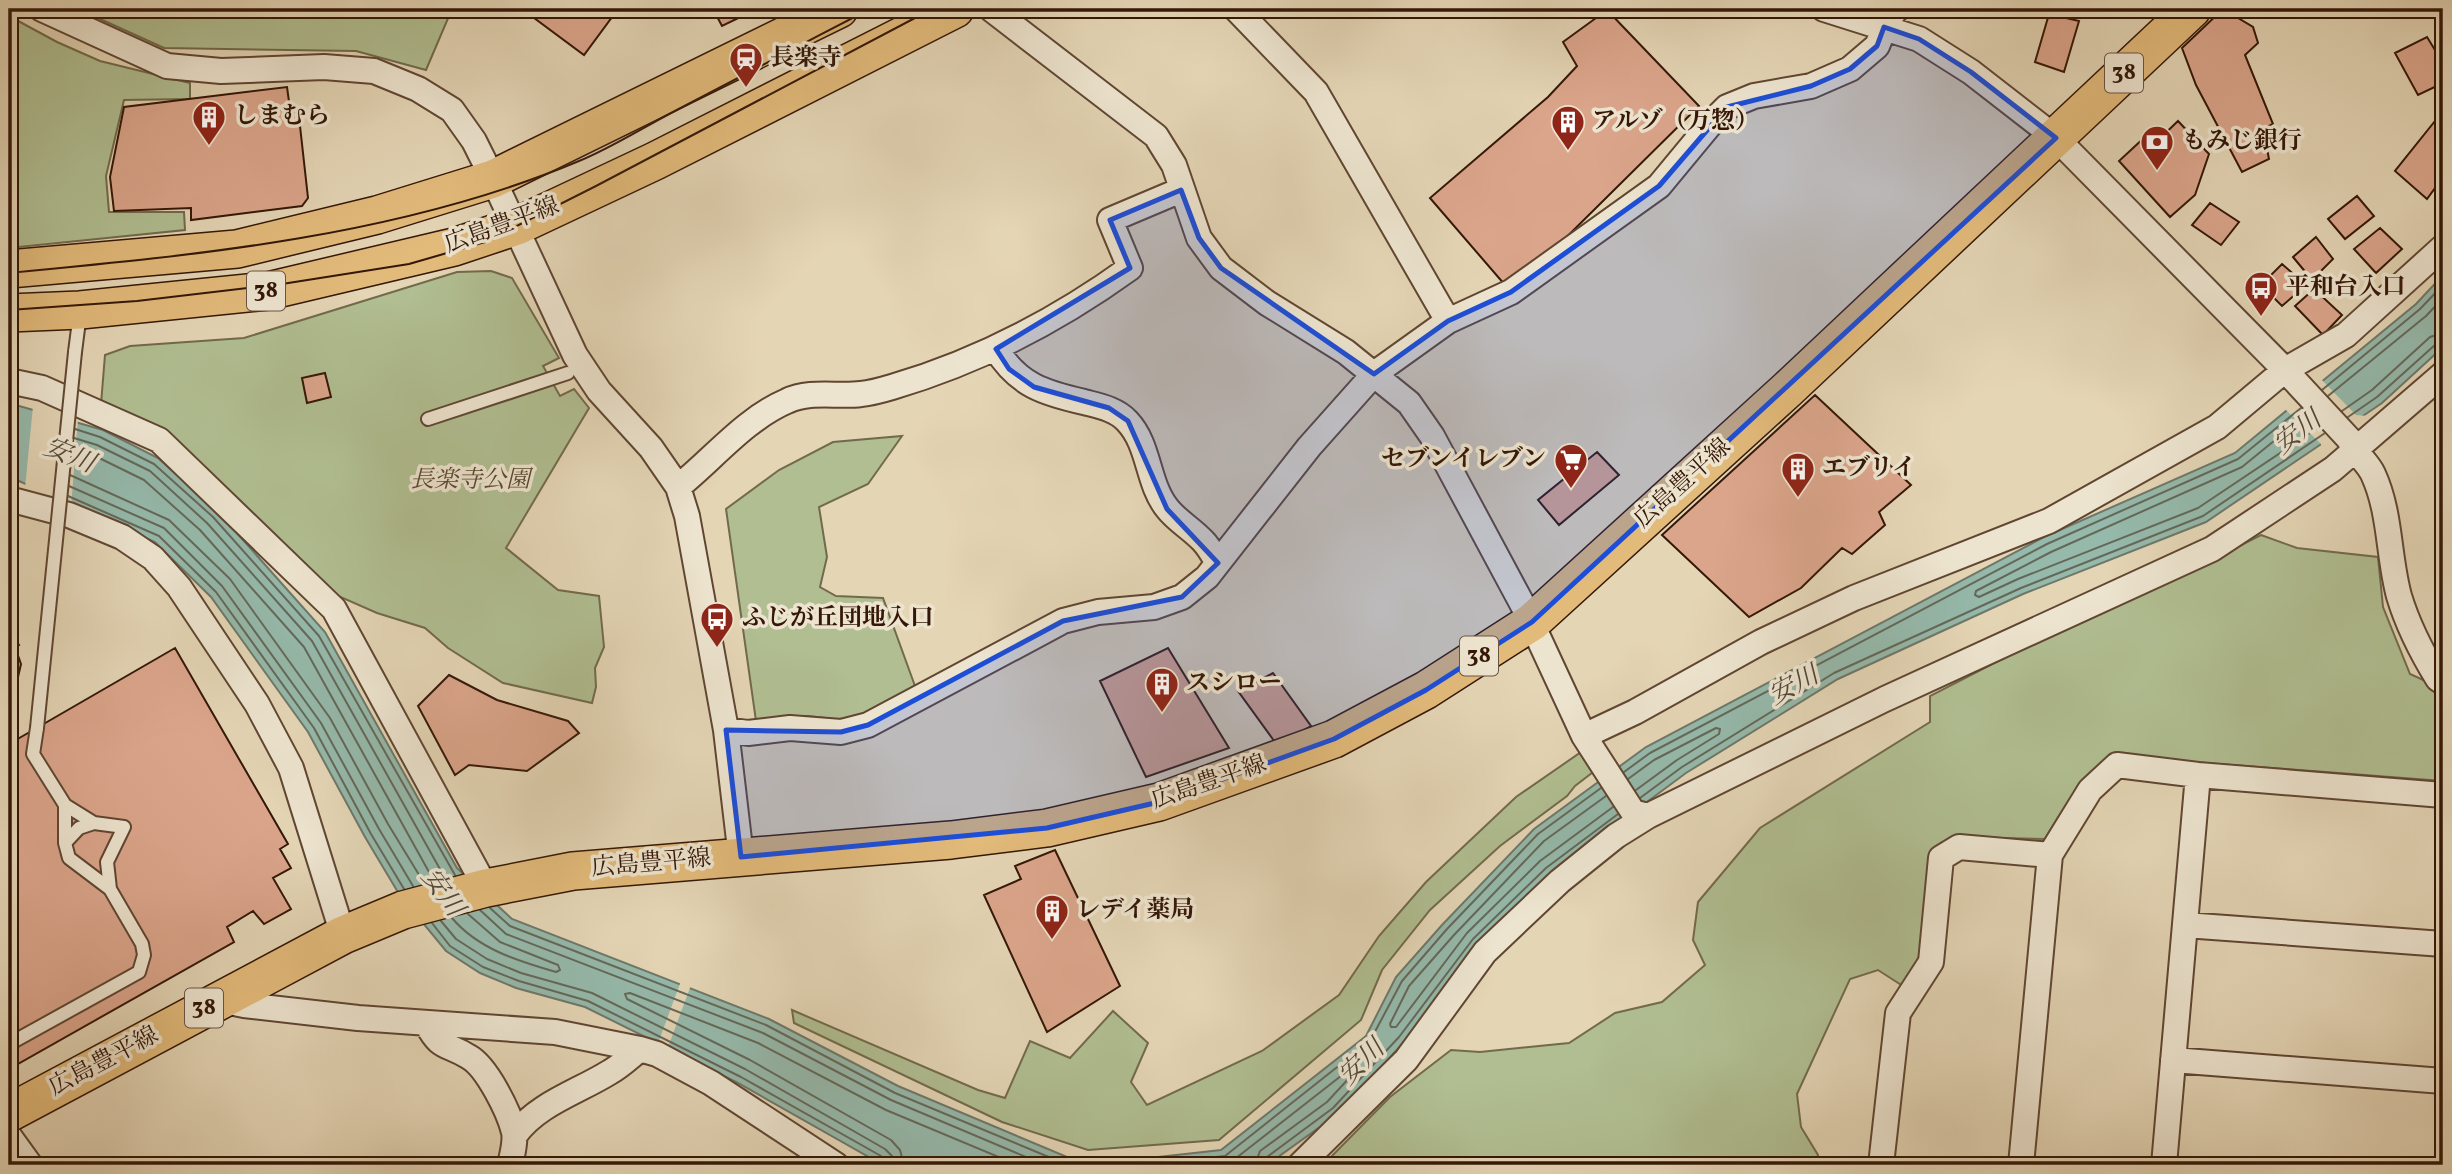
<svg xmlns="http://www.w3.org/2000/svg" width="2452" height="1174" viewBox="0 0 2452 1174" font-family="Vollkorn,'Noto Serif JP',serif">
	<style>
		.green { fill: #b0be91; stroke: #726a4c; stroke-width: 2 }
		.water { fill: #95b9ab; stroke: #6e7869; stroke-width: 2 }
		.pier { fill: #e4d5b5 }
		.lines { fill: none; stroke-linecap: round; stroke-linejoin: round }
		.shore { stroke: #646859; stroke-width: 2 }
		.building { fill: #dba58b; stroke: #341707; stroke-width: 2 }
		.service-casing { stroke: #604632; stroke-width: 16 }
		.minor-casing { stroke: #604632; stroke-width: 28 }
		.primary-casing { stroke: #341707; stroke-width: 40 }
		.service { stroke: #ede4cf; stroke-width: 12 }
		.minor { stroke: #ede4cf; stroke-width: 24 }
		.primary { stroke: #e2ba7a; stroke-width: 37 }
		.tram { stroke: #341707; stroke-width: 2 }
		.service-bridge-casing { stroke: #604632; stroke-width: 16; stroke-linecap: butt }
		.service-bridge { stroke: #ede4cf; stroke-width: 12 }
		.marked { fill: #1d4ed8; fill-opacity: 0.2; stroke: #1d4ed8; stroke-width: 5; stroke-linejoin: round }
		.labels { text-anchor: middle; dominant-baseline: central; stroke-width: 7; stroke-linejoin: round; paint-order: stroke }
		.shield { fill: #ede4cf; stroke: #6c5443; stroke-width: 2 }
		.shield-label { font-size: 23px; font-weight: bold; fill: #341707 }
		.poi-label { font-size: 24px; font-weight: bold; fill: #341707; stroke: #ede4cf; text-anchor: start }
		.street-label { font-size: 24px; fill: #341707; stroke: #ede4cf }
		.park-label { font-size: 24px; font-style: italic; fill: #594930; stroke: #ede4cf }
		.water-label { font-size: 26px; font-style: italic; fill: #514838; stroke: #ede4cf }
	</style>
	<rect width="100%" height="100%" fill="#e4d5b5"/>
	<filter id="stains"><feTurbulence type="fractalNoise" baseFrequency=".00286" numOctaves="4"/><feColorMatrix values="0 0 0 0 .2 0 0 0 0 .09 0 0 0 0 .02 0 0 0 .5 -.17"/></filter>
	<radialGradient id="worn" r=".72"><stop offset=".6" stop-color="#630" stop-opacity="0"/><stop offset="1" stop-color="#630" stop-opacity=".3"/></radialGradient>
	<path class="green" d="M78,9H452L426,70L356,51L164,48Z
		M9,16L57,42L100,61L190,83V99L124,100L106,176L109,212H184L185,230L9,248Z
		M491,271L512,278L559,358L543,366L560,396L574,389L589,408L506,548L558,590L599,596L604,647L595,668L596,687L592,703L503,683L448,648L425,628L377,613L329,592L101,404L105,355L130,346L244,338L457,272Z
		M902,436L868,484L819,507L827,557L820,587L836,596L883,598L915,686L872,712L843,720L808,716L756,721L726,509L779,470L833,442Z
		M2261,535L2297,548L2378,557L2383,607L2410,674L2443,689V781L2193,762L2119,753C2083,778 2067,802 2045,839L1959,837L1926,939L1906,988L1878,970L1850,979L1797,1094L1801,1127L1818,1155L1816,1165H1323L1390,1097L1451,1050L1480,1052L1569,1043L1615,1013L1662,1002L1705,965L1693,940L1698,902L1760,828L1930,722V696L2047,636L2166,583Z
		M1584,750L1597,769L1575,786L1567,796L1500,846L1430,910L1382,970L1361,1020L1219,1140L1088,1150L1002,1122L794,1023L792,1010L978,1090L1005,1098L1030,1041L1070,1058L1113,1011L1148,1043L1131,1082L1147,1105L1262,1051L1339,995L1379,936L1426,882L1516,797Z"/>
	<path class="water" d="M2443,275V347L2382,403L2206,522L2023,594L1838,679L1686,773L1551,873L1478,944L1405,1041L1338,1114L1267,1165H883L738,1083L585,1007L516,988L480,973L446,951L399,894L365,837L308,732L211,597L155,542L19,481L9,480V403L103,430L158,458L218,512L325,632L457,868L512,919L769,1019L898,1086L1086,1165L1221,1150L1366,1036L1396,977L1442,925L1534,829L1646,747L2044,537L2235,453L2416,304Z"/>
	<path class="pier" d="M2320,378L2356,415L2369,416L2321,449V444L2284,408Z
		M33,406L78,419L71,508L25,488Z
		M681,981L691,985L667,1050L657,1046Z"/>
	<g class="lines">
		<path class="shore" d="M2322,390L2420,309L2443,285
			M2328,396L2426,316L2443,298
			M2342,411L2372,390L2430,337L2443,333
			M2307,414L2242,467L2051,552L1976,591L1975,595L1979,597L2018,579L2198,508L2319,427
			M2348,417L2377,397L2436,344L2443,342
			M75,429L100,437L154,464L213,517L319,636L455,875
			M74,438L97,445L150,471L207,523L312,641L445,878
			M73,449L93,455L144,480L200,530L304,647L434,881
			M70,475L169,520L230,579L330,718L388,824L424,883
			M69,486L164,528L222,586L321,723L379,829L413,886
			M68,496L159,536L216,592L314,728L371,834L404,889
			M1624,772L1650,753L2047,544L2238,459L2301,408
			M1628,779L1654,760L1716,728L1720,729L1719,734L1677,760L1636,790
			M1606,796L1544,841L1454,935L1409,986L1390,1024L1391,1027H1396L1467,933L1540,861L1613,807
			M1640,798L1682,767L1834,673L2021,588L2203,516L2325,433
			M490,908L510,926L766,1025L895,1093L1068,1165
			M480,910L506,934L763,1033L891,1100L1045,1165
			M452,918C478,949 518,961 556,972L560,970L558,965L500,942L468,914
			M441,921L456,939L487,959L521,973L592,993L745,1069L885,1149L892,1156L893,1165
			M432,923L450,946L483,967L519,981L588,1001L741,1077L881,1156L885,1165
			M904,1165L900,1150L891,1140L750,1060L627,999L625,994L630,993L758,1043L886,1110L1018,1165
			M1145,1165L1225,1156L1370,1041L1402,981L1447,929L1538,834L1601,788
			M1223,1165L1231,1162L1346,1072H1350L1351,1076L1327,1102L1260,1151L1255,1165
			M1264,1165L1267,1157L1333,1108L1399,1037L1473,939L1546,868L1618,814"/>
	</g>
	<path class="building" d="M522,9H618L584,55Z
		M713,9H757L722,26Z
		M2223,9L2253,27L2258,43L2245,55L2273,124L2263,129L2269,159L2242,172L2196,85L2182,48Z
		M1607,10L1699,106L1511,292L1430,198L1548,97L1577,66L1563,42Z
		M2049,14L2079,21L2064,72L2035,62Z
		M2427,37L2443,63V83L2418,95L2395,53Z
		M287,87L290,109L299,117L308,198L302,206L191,220V208L114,211L110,177L124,107Z
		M2443,111V177L2427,199L2395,171Z
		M2178,121L2209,154L2195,195L2170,217L2119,161L2145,137L2153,145Z
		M2357,196L2374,216L2345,239L2328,219Z
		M2210,203L2239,222L2221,245L2192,225Z
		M2380,228L2402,249L2376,273L2354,249Z
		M2316,237L2333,259L2312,280L2293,257Z
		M2282,264L2306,285L2282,306L2261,285Z
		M2314,289L2342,315L2323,335L2295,306Z
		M325,373L331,397L307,403L302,378Z
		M1815,395L1911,485L1879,512L1885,525L1852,554L1842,548L1801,588L1749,617L1662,535Z
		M1597,452L1619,475L1559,525L1538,500Z
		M9,627L19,645L15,647L21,664L16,686L9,693Z
		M175,648L288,844L280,849L291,868L273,878L291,909L264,924L253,911L227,927L234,942L9,1069V744Z
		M1168,648L1229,748L1146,777L1100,681Z
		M1273,673L1311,726L1277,745L1238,691Z
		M449,675L497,700L568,721L579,733L527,771L469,765L455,775L418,706Z
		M1055,850L1120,986L1047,1032L984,895L1021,879L1015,866Z"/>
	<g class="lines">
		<defs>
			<path id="service" d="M75,352L80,313
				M428,419L568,373
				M65,805V843L69,858L110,889
				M65,843L79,828L94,823
				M9,1044L139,972L144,955L142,944L110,889L107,862L124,827L94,823L65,805L33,754L37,728"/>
			<path id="minor" d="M42,9L167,66L221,71L324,67L374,71L418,89L452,110L474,141L493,179L575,355L599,391L651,448L678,487L687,516L726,730L741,857
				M991,9L1156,136L1174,165L1199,238L1221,268L1267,303L1346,352L1409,403L1432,436L1526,611L1584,736L1633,812L1648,816
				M1236,9L1316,92L1448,321
				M1824,9L1919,39L1971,72L2056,138L2285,370L2349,439C2354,453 2367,461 2373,474C2391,513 2388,556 2399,596C2408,626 2422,653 2438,679L2443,682
				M996,349C1018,385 1044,393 1084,402C1099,406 1116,409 1127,421C1150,445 1147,483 1167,508C1177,521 1192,529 1203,541C1209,547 1213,555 1218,563
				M9,381L42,388L159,440L334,609L486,888
				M678,487C713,459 745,419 787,401C810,390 837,397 861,394C871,393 882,390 892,387C977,362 1058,320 1130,268L1110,220L1181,190
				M9,499L69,515L122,537L153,558L179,587L257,704L291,768L343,935
				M726,730L748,733L790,728L841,732L868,725L1063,621L1098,612L1154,607L1182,597L1207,577L1309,447L1374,374L1448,321L1511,292L1659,186L1712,122L1727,107L1754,96L1811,86L1850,69L1877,46L1889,17L1897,9
				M1584,736L1635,712L1761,642L1854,598L2049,521L2217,427L2285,370L2346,335L2443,247
				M2185,925L2443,944
				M219,1000L244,1005L358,1018L555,1032L640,1049L657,1054L711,1083L836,1165
				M427,1024C440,1050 447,1043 469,1057C487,1067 509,1112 514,1132C516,1142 512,1155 510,1165
				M2173,1060L2443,1081
				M515,1135C537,1104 578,1092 610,1072C621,1066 630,1057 640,1049
				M9,1136L30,1165
				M1300,1165L1406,1060L1485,952L1560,881L1616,836L1648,816L1885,699L2212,549L2333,469L2443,374
				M1881,1165L1898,1013L1931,962L1941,858L1959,847L2050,855L2090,790L2117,765L2198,775L2443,795
				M2021,1165L2050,855
				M2164,1165L2198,775"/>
			<path id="primary" d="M9,269L237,249L377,215L493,179L839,9
				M9,313L80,310L268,291L454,247L517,226L655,161L955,9
				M9,1113L343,935L403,910L486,888L573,871L951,840L1047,828L1159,802L1334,739L1426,690L1532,622L1788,389L2192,9"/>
		</defs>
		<use href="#service" class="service-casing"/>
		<use href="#minor" class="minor-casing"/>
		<use href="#primary" class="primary-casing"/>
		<use href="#service" class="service"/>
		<use href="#minor" class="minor"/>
		<use href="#primary" class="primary"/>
		<path class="tram" d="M9,273C199,255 401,236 579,161C611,148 642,128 673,112C738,78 804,43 870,9
			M9,310L137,301L282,284L409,264L485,242L596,186L932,9"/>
		<defs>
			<path id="service-bridge" d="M37,728L75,352"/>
		</defs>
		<use href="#service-bridge" class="service-bridge-casing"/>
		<use href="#service-bridge" class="service-bridge"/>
	</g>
	<path class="marked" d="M1884,27L1919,39L1971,72L2056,138L1532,622L1426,690L1334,739L1159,802L1047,828L741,857L726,730L841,732L868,725L1063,621L1182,597L1218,563L1167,509L1128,421L1109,408L1034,387L1009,369L996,349L1130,268L1110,220L1181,190L1199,238L1221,268L1374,374L1448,321L1511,292L1659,186L1727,107L1811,86L1850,69L1877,46Z"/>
	<defs>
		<symbol id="station-pin" viewBox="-11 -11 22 30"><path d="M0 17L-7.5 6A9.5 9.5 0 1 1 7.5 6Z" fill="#8f2418" stroke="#ede4cf"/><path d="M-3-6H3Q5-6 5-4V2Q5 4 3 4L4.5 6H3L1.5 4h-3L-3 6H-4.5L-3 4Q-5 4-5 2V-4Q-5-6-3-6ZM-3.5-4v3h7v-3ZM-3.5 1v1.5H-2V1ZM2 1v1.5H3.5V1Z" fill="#fff"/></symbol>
		<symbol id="building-pin" viewBox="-11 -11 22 30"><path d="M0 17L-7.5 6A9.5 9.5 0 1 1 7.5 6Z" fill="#8f2418" stroke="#ede4cf"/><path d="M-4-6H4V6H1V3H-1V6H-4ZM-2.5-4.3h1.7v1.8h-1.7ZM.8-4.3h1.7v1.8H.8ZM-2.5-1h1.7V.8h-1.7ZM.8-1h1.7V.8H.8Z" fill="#fff"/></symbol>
		<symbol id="bank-pin" viewBox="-11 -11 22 30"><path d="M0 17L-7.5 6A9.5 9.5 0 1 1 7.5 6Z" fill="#8f2418" stroke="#ede4cf"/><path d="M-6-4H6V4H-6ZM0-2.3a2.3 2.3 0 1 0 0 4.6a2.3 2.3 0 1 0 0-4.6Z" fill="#fff"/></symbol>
		<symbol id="bus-pin" viewBox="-11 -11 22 30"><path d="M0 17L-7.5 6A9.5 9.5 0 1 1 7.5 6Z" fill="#8f2418" stroke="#ede4cf"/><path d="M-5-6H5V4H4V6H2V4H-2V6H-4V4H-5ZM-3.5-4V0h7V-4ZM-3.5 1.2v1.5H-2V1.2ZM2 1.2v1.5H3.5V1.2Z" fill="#fff"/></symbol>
		<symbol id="supermarket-pin" viewBox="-11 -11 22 30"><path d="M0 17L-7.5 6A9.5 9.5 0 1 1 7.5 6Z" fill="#8f2418" stroke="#ede4cf"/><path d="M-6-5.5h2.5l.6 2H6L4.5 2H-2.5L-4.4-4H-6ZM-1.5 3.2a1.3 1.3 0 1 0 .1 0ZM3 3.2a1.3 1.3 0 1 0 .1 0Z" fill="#fff"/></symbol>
	</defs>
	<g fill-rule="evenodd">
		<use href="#station-pin" x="727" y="40" width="38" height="52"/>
		<use href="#building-pin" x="190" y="98" width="38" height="52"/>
		<use href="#building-pin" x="1549" y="103" width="38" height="52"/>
		<use href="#bank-pin" x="2138" y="123" width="38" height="52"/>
		<use href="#bus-pin" x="2242" y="269" width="38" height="52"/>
		<use href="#supermarket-pin" x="1552" y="441" width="38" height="52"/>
		<use href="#building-pin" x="1779" y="450" width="38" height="52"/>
		<use href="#bus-pin" x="698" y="600" width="38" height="52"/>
		<use href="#building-pin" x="1143" y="665" width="38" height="52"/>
		<use href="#building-pin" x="1033" y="892" width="38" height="52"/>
	</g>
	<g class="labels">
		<g class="shield">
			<rect x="2105" y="53.5" width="38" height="39" rx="5"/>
			<rect x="247" y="271.5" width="38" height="39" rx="5"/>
			<rect x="1460" y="636.5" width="38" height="39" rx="5"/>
			<rect x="185" y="988.5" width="38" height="39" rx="5"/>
		</g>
		<g class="shield-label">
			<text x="2124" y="73">38</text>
			<text x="266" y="291">38</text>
			<text x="1479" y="656">38</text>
			<text x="204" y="1008">38</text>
		</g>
		<g class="poi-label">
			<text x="770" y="59">長楽寺</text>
			<text x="234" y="117">しまむら</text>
			<text x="1592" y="122">アルゾ（万惣）</text>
			<text x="2182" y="142">もみじ銀行</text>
			<text x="2286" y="288">平和台入口</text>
			<text x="1546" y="460" text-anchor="end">セブンイレブン</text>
			<text x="1822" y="469">エブリイ</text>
			<text x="742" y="619">ふじが丘団地入口</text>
			<text x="1186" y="684">スシロー</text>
			<text x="1076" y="911">レデイ薬局</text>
		</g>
		<g class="street-label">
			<text transform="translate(502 226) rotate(-20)">広島豊平線</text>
			<text transform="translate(1683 484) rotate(-42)">広島豊平線</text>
			<text transform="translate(1209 783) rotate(-19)">広島豊平線</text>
			<text transform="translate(651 864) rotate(-5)">広島豊平線</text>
			<text transform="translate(104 1062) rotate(-28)">広島豊平線</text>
		</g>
		<g class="park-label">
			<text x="470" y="481">長楽寺公園</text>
		</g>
		<g class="water-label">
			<text transform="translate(2298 433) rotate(-38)">安川</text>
			<text transform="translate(69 456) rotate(22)">安川</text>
			<text transform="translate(1794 686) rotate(-28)">安川</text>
			<text transform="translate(442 893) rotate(54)">安川</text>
			<text transform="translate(1362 1063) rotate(-44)">安川</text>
		</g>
	</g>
	<rect width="2452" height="1174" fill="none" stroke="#e4d5b5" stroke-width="35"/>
	<rect x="10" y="10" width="2431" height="1153" fill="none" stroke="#341707" stroke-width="3.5"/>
	<rect x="18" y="18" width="2417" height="1139" fill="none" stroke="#341707" stroke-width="2"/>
	<rect width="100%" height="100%" filter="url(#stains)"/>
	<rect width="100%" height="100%" fill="url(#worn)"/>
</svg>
